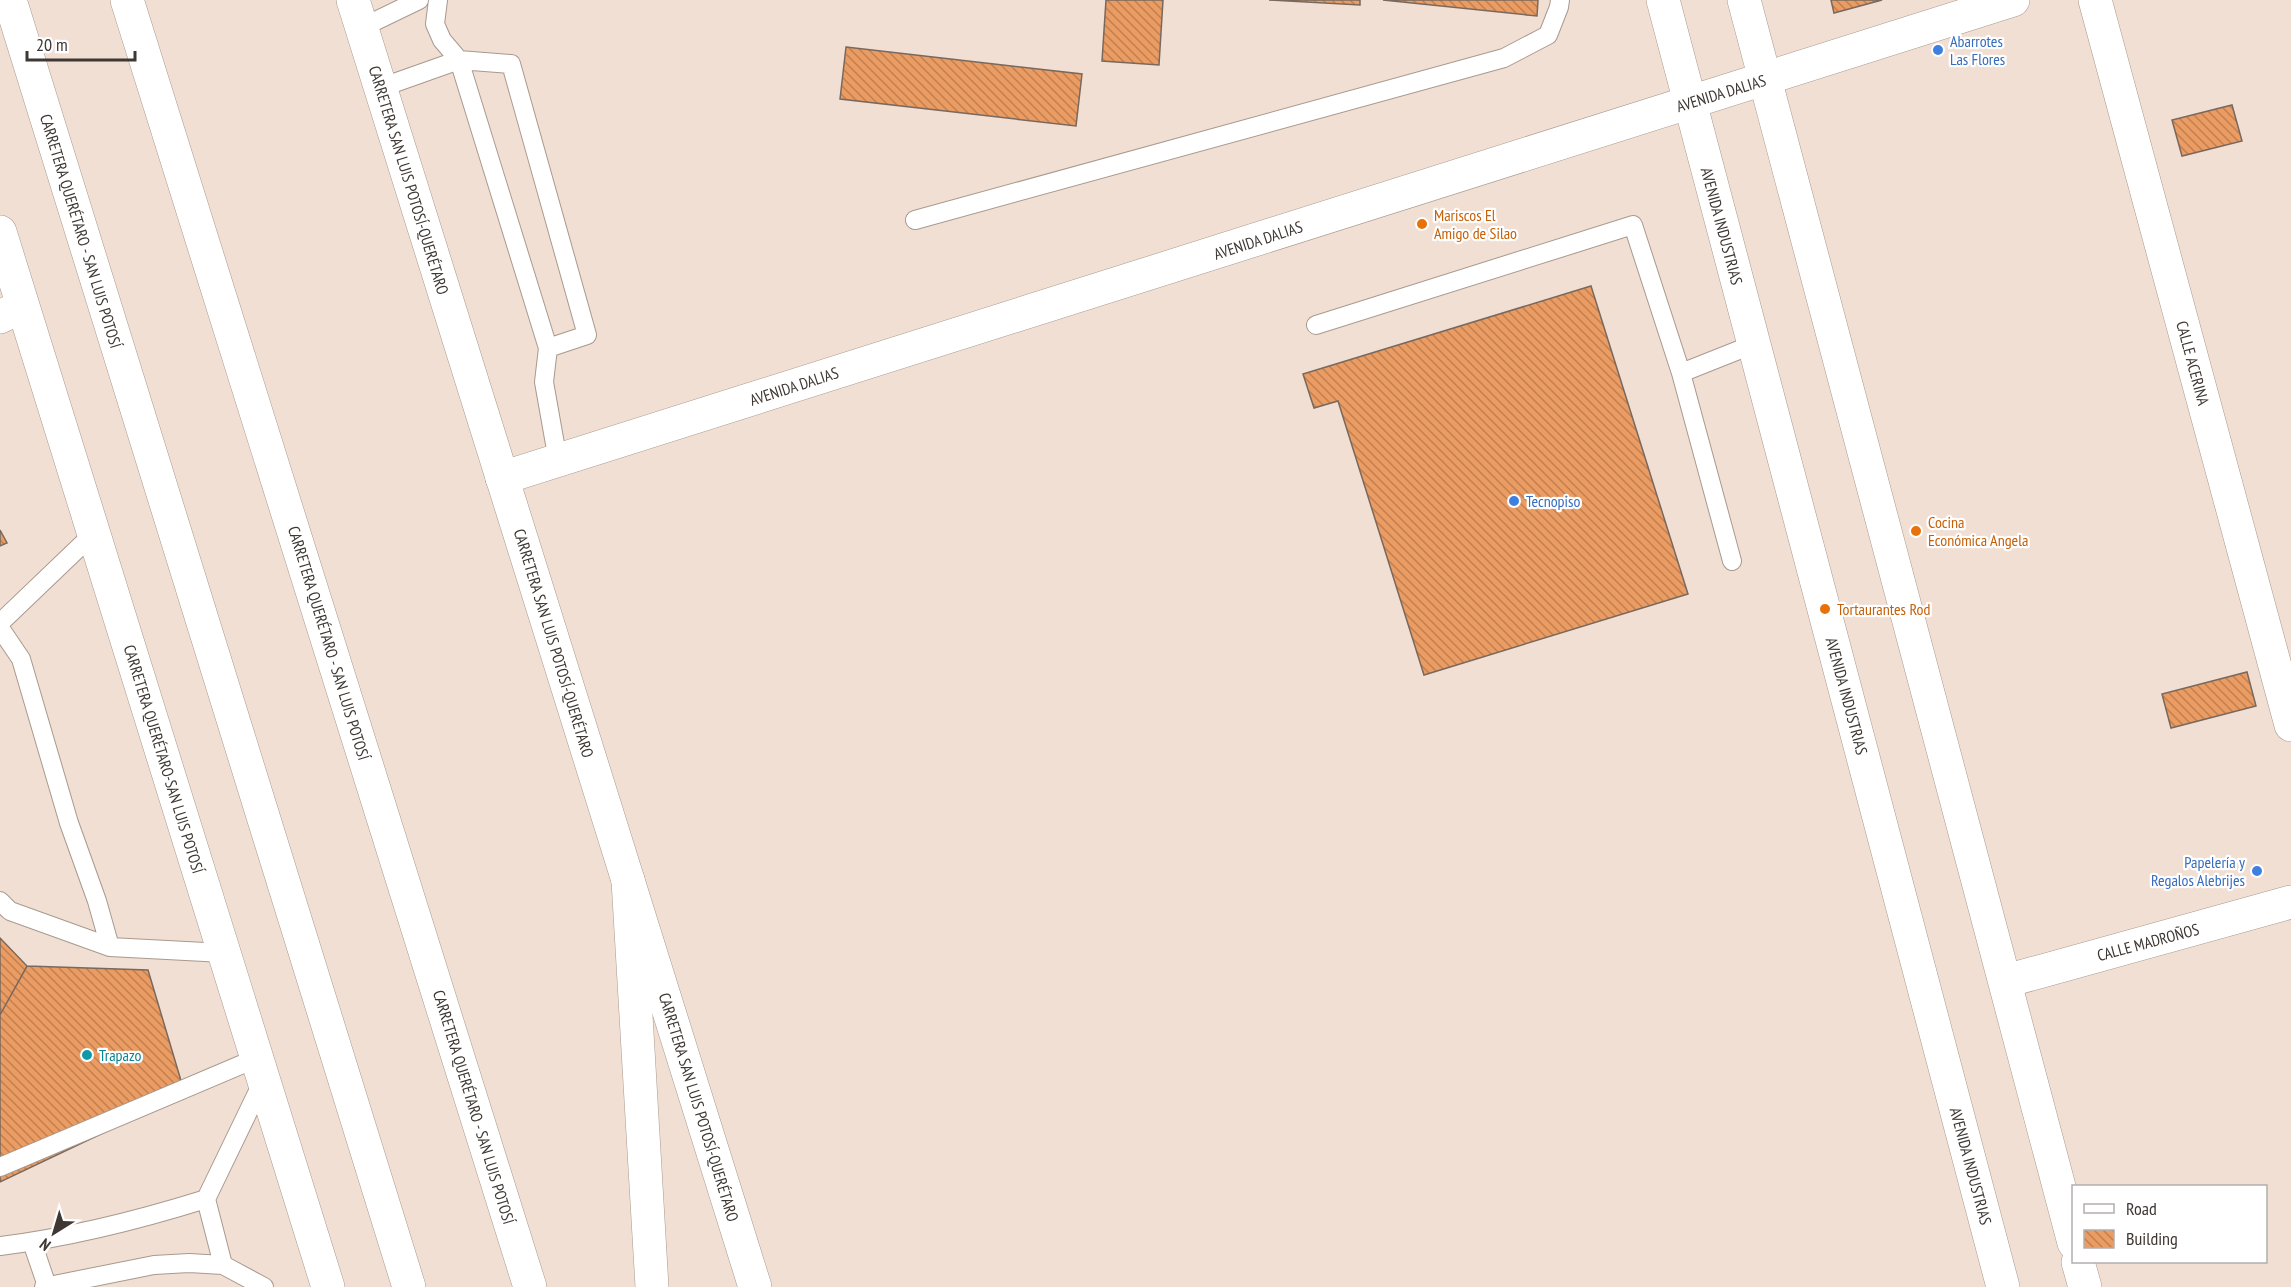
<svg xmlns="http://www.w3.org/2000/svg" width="2291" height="1287" viewBox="0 0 2291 1287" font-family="'PT Sans Narrow',sans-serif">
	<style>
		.building { fill: url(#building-back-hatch); stroke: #78685e; stroke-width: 1.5 }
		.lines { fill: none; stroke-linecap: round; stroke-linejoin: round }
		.service-casing { stroke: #a9998e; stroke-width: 20 }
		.minor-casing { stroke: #a9998e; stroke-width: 34 }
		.tertiary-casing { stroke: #a9998e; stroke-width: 34 }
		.secondary-casing { stroke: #a9998e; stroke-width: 34 }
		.trunk-casing { stroke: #a9998e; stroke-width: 34 }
		.service { stroke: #fff; stroke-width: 18 }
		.minor { stroke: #fff; stroke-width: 33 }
		.tertiary { stroke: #fff; stroke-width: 33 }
		.secondary { stroke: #fff; stroke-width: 33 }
		.trunk { stroke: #fff; stroke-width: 33 }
		.shop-dot { fill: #3f7fe0; stroke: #fff; stroke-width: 2 }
		.food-dot { fill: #e8710a; stroke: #fff; stroke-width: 2 }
		.culture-dot { fill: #0f9aa8; stroke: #fff; stroke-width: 2 }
		.labels { text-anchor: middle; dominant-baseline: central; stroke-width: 4.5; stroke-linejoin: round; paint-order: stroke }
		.shop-label { font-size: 16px; fill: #366cbe; stroke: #fff; text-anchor: start }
		.street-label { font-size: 16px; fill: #3e3733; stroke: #fff }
		.food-label { font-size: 16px; fill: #c56008; stroke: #fff; text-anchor: start }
		.culture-label { font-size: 16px; fill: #0d838f; stroke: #fff; text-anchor: start }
	</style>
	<defs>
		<pattern id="building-back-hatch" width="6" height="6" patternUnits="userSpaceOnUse" patternTransform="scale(1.5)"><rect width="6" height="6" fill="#eb9c62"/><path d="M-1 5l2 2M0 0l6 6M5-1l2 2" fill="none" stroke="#c08051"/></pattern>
	</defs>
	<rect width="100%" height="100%" fill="#f1dfd3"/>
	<path class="building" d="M1106,0H1163L1159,65L1102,61Z
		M1269,0H1360V5Z
		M1383,0H1538L1537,16Z
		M1831,0H1882L1834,13Z
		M846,47L1082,74L1076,126L840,99Z
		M2232,105L2242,141L2182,156L2172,120Z
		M1591,286L1688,594L1424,675L1338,401L1314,408L1303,374Z
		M0,530L7,543L0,546Z
		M2247,672L2256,706L2171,728L2162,694Z
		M0,938L27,966L0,1015Z
		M27,966L148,970L185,1094L0,1182V1015Z"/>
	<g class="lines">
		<defs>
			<path id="service" d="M438,0L435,24L442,40L459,60L548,348L544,382L558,461
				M361,28L419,0
				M380,88L459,60L511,64L587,335L548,348
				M915,220L1504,58L1548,35L1559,7L1560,0
				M1316,325L1633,225L1681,373L1754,344
				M1681,373L1732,561
				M0,623L93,534
				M0,628L21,659L69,823L97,901L110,947
				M0,901L10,911L110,947L224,953
				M0,1167L257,1058
				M206,1199L223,1265
				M32,1242L47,1286
				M0,1246C66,1238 142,1219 206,1199L263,1081
				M44,1287L154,1265L189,1263L223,1265L264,1287"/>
			<path id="minor" d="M2095,0L2291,725
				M2006,981L2291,902"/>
			<path id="tertiary" d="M0,317L22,306
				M502,478L2013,0"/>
			<path id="secondary" d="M353,0L755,1287
				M1663,0L2003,1287
				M1744,0L2074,1243
				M0,232L328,1287
				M2078,1262L2085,1287"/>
			<path id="trunk" d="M10,0L409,1287
				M127,0L530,1287
				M628,880L652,1287"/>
		</defs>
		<use href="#service" class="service-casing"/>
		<use href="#minor" class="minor-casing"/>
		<use href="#tertiary" class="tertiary-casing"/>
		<use href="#secondary" class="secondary-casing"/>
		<use href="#trunk" class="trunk-casing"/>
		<use href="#service" class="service"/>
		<use href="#minor" class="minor"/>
		<use href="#tertiary" class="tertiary"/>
		<use href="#secondary" class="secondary"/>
		<use href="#trunk" class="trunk"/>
	</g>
	<g class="shop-dot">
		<circle cx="1938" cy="50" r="6"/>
		<circle cx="1514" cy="501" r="6"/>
		<circle cx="2257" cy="871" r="6"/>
	</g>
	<g class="food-dot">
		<circle cx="1422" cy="224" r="6"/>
		<circle cx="1916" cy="531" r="6"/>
		<circle cx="1825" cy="609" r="6"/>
	</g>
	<circle class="culture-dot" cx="87" cy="1055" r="6"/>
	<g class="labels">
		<g class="shop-label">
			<text x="1950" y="41">Abarrotes<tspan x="1950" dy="18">Las Flores</tspan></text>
			<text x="1526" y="501">Tecnopiso</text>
			<text x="2245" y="862" text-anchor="end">Papelería y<tspan x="2245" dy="18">Regalos Alebrijes</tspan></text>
		</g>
		<g class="street-label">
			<text transform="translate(1721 93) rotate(-17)">AVENIDA DALIAS</text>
			<text transform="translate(409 180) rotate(73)">CARRETERA SAN LUIS POTOSÍ-QUERÉTARO</text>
			<text transform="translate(1722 226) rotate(75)">AVENIDA INDUSTRIAS</text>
			<text transform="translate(81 231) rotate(73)">CARRETERA QUERÉTARO - SAN LUIS POTOSÍ</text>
			<text transform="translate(1258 240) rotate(-18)">AVENIDA DALIAS</text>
			<text transform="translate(2193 363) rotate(75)">CALLE ACERINA</text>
			<text transform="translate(794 386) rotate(-18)">AVENIDA DALIAS</text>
			<text transform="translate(329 643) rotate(73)">CARRETERA QUERÉTARO - SAN LUIS POTOSÍ</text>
			<text transform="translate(554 643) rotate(73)">CARRETERA SAN LUIS POTOSÍ-QUERÉTARO</text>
			<text transform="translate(1847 696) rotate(75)">AVENIDA INDUSTRIAS</text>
			<text transform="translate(164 759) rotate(73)">CARRETERA QUERÉTARO-SAN LUIS POTOSÍ</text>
			<text transform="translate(2148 942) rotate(-15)">CALLE MADROÑOS</text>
			<text transform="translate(474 1107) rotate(73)">CARRETERA QUERÉTARO - SAN LUIS POTOSÍ</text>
			<text transform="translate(699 1107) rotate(73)">CARRETERA SAN LUIS POTOSÍ-QUERÉTARO</text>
			<text transform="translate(1971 1166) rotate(75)">AVENIDA INDUSTRIAS</text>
		</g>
		<g class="food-label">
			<text x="1434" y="215">Mariscos El<tspan x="1434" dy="18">Amigo de Silao</tspan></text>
			<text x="1928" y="522">Cocina<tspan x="1928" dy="18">Económica Angela</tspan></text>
			<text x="1837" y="609">Tortaurantes Rod</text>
		</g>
		<g class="culture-label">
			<text x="99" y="1055">Trapazo</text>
		</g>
	</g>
	<rect x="2072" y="1185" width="195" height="78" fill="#ffffff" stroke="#b2afad" stroke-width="1.5"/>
	<rect x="2084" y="1204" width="30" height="9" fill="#ffffff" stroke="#b2afad" stroke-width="1.5"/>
	<text x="2126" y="1215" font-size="18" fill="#3e3733">Road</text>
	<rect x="2084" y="1230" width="30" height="18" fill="url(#building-back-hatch)" stroke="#b2afad" stroke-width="1.5"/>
	<text x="2126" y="1245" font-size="18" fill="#3e3733">Building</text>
	<g transform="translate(54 1233) rotate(217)" stroke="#ffffff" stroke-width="4.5" paint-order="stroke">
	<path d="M0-4.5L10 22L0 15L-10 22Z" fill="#3e3733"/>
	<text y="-9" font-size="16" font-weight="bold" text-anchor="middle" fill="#3e3733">N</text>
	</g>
	<path d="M27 51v9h108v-9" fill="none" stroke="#3e3733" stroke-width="3"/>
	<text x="36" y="51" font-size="18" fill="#3e3733" stroke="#ffffff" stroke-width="4.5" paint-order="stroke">20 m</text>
</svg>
